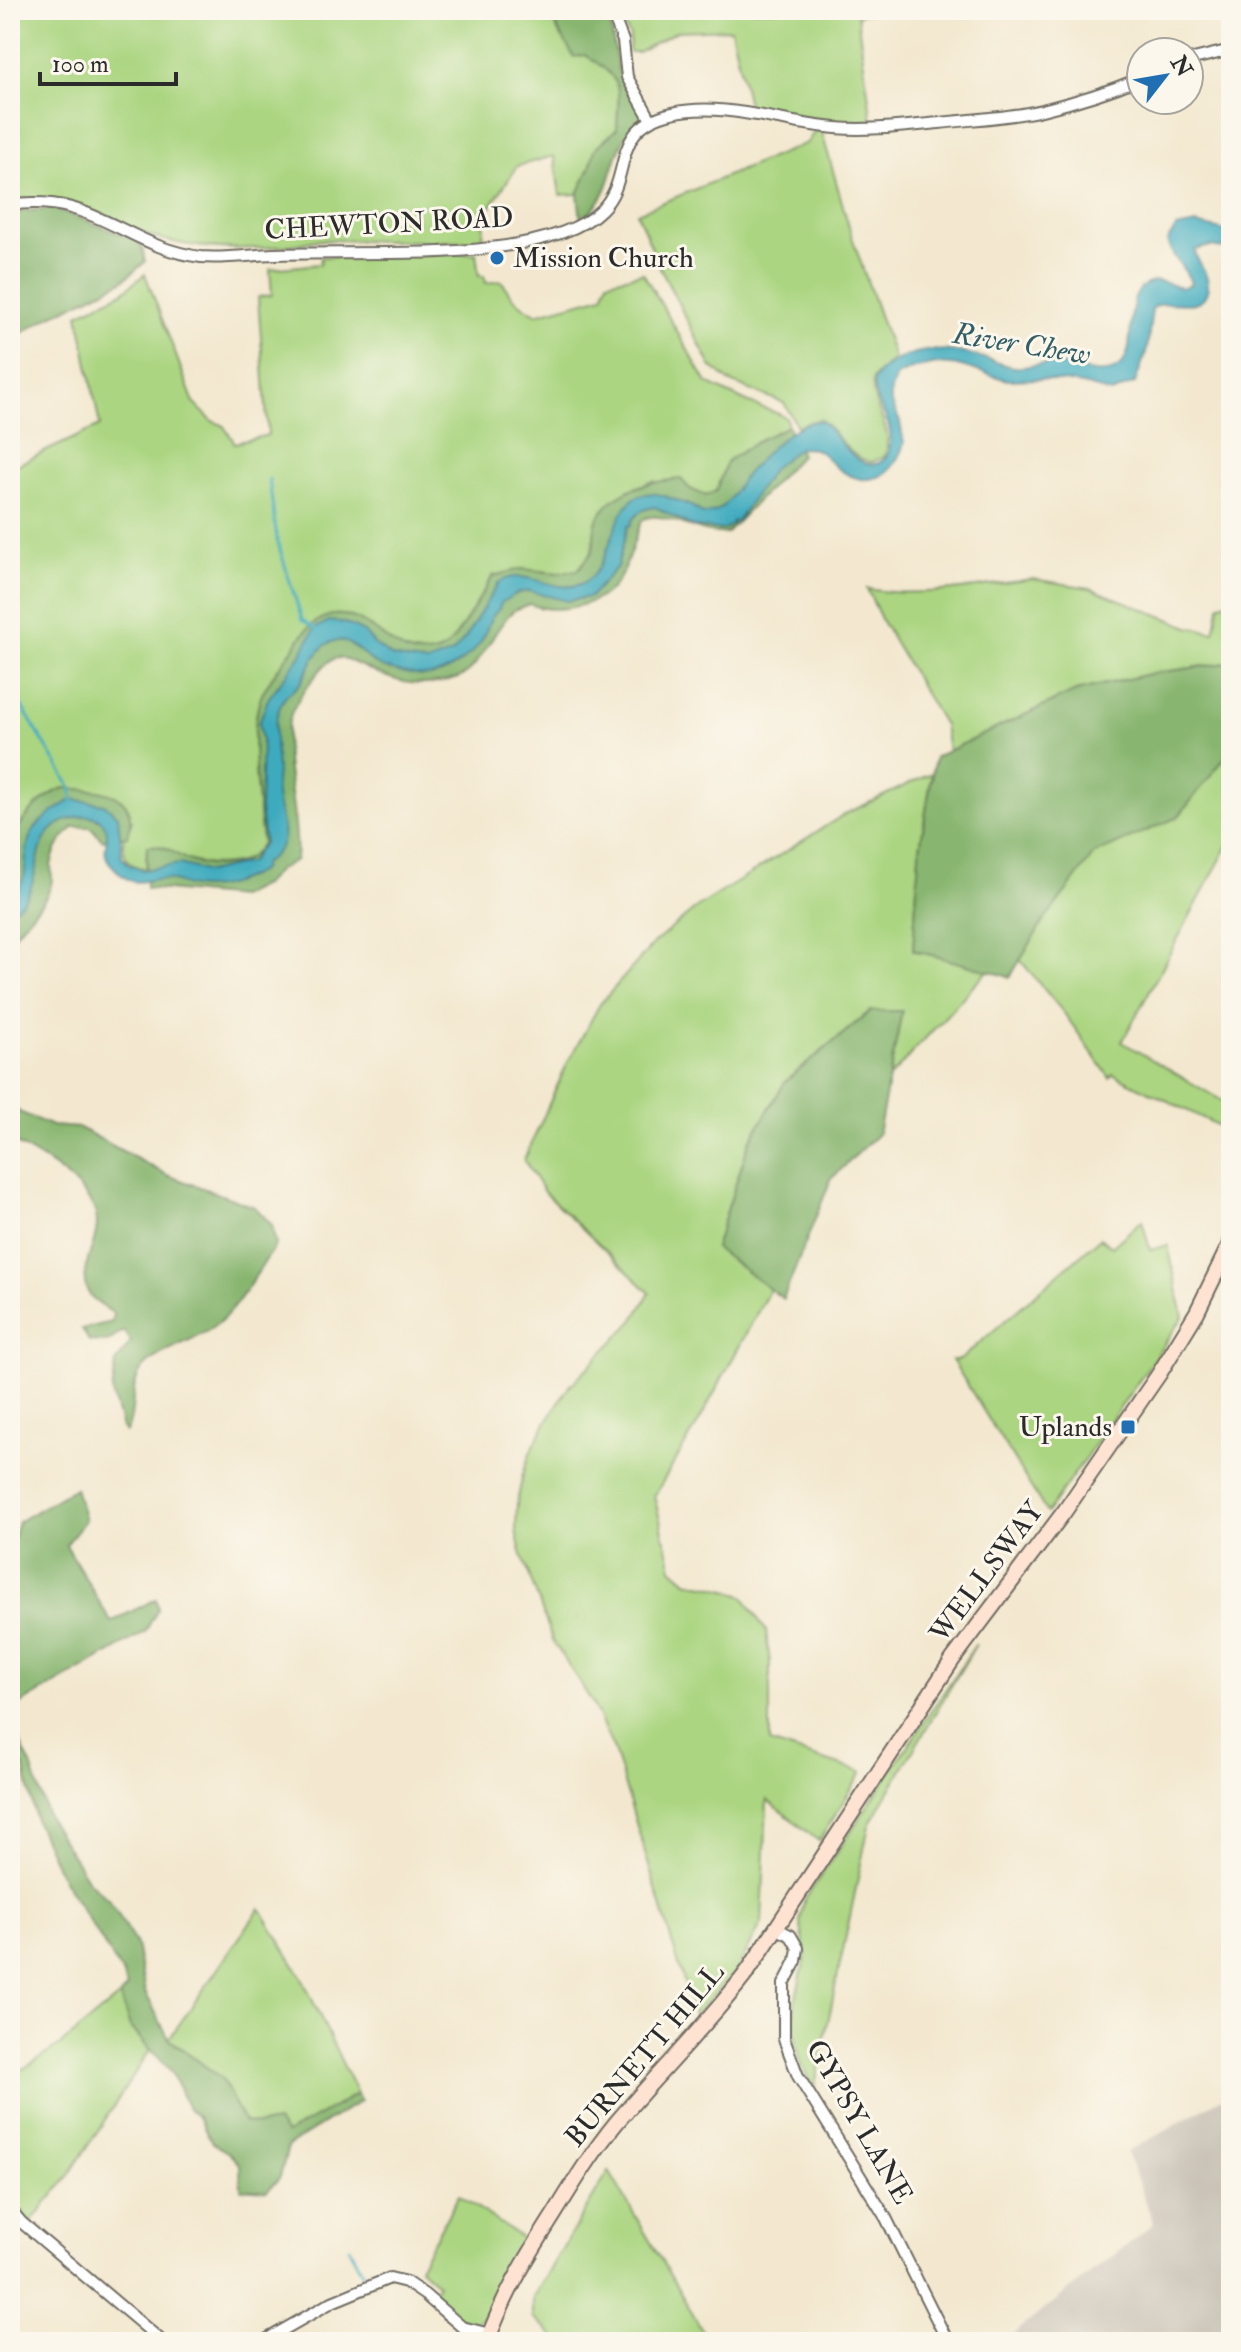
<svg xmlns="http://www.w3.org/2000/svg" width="1241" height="2352" viewBox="0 0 1241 2352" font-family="'IM FELL Double Pica',serif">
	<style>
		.industrial { fill: #cac3b8 }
		.green { fill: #abd581; stroke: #6b8056; stroke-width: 2 }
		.forest { fill: #88b66f; stroke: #5a704d; stroke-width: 2 }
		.water { fill: #3eaabe; stroke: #346a74; stroke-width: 2 }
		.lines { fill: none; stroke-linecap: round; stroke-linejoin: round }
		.stream { stroke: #3eaabe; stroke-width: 3 }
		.minor-casing { stroke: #716d64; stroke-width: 14 }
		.secondary-casing { stroke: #716d64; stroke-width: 18 }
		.minor { stroke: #fff; stroke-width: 10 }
		.secondary { stroke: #fee3d2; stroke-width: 14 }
		.poi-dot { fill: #1f6fb2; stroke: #fbf7ec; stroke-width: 3 }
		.labels { text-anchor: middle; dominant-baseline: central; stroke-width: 6; stroke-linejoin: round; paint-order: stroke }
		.street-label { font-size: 28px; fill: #2b2b2b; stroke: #fbf7ec }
		.poi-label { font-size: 28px; fill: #2b2b2b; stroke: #fbf7ec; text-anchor: start }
		.water-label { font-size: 30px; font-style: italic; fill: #335e66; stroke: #fbf7ec }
	</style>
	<rect width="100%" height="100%" fill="#fbf7ec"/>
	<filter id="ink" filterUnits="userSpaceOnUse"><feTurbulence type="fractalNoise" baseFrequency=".0125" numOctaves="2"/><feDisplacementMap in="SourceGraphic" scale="16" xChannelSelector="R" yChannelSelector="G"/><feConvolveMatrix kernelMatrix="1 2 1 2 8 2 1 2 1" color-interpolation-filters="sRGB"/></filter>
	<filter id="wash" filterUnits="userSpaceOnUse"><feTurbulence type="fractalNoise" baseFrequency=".006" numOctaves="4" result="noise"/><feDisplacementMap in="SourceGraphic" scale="32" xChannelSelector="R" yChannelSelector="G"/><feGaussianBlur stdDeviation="1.8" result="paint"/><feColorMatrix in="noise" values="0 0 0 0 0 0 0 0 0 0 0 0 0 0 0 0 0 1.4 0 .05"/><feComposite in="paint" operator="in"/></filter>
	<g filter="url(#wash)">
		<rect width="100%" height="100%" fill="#f3e8cf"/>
		<path class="industrial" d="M1231,2093V2342H1003L1154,2224L1127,2152Z"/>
		<path class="green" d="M10,10H547L561,37L607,68L619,86L617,129L595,149L590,168L578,194L560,195L554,156L517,166L484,217L483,242L317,240C269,252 199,252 152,236C97,217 73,193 10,200Z
			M616,10H890L857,15L872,121H831L749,109L731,29L677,31L638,52H629L630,36Z
			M821,129L851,234L894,358L873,378C869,409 895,424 885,456L872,462C847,458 839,433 820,419L797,426L784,403L730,382L711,366L661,270L637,213L807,143L814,132Z
			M476,253L479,276H484L486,283L502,281C510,297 520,305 536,314L603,296L608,281L643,273L707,383L749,403L779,414L786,418L788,426C760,439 726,461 716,491L705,496L690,489L653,481L629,490L608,506L596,522L592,552L578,570L558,573L522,569L493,576C483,591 455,645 442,650C398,669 380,620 343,615C320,612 306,628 295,646C284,662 268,679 261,697C247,734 259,803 262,843L249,860C232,865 207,867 190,861C172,855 168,843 147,846L146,868C125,867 123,855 123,836L127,835L132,820L16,829L10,844V468L100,426L78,314L123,292L145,274L194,403L212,421L223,425L235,443L268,435L258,297L272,295L270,269L320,264L321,257Z
			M1033,579L1090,588L1189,627L1214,632L1220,604L1231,601V701L1227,663L1149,674L1076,691L948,751L944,725L883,623L867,589C922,599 978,586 1033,579Z
			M1231,750V840L1122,1042L1231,1106V1132L1113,1074L1110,1078L1064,1013L1020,960L1043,922L1094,854L1178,817Z
			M932,773L919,854L913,950L988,970L889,1078L902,1011H870L785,1082L749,1143L715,1248L770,1289L696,1427L654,1496L672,1568L687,1581L731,1591L744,1597L766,1631L770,1663V1743L862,1772L819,1841L767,1800L762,1923L737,1970L694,2015L614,1750L592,1702L553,1641L521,1552L516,1531L517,1502L523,1474L530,1453L547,1421L568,1388L633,1321L650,1293L544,1192L524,1160L568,1062L600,1004L654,943L695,909L845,814Z
			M1142,1220L1150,1250L1168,1245L1183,1317L1047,1513L952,1360H960L1100,1238L1112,1247Z
			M976,1644L869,1825L814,2089L801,2064L793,2027L795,2002L806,1954L800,1921L804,1901Z
			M260,1908L301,1976L357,2094L286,2134L277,2122L259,2125L244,2122L222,2079L169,2039Z
			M120,1996L130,2027L150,2050L66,2180L30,2223L10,2199V2077L59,2046Z
			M609,2171L709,2342H561L533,2318V2297Z
			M459,2195L529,2243C519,2260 488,2331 465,2323C453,2318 441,2303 431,2294L438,2284L419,2267Z"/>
		<path class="forest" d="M547,10H605L609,16L618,70L643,115C636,123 628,131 623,141C607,174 614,194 581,220L578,194L590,168L595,149L617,129C619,86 624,79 585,55L574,57Z
			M56,209L134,239L142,246L145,262L121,282L51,316L10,340V212Z
			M788,426L801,455L727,533C696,537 663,507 642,520C634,539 629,562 619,579C601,607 557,615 529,604C524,607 516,608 512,612C495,626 479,671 458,678C413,693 388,678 348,660C334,654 326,663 318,673C308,685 297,699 291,714C277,754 300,815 296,860L278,870L265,884L239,897L146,888L147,846C167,844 172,853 188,860C213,870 249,868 262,843C259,803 247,734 261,697C268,679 284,662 295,646C306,629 320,612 343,615C380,620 398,669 442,650C455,644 483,591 493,576L522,569L558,573L578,570C583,563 591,556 593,549C595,541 593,532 596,524C607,490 651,481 681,479L690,489L706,496L716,491L727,461L763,438Z
			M1227,663L1231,701V750L1178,817L1094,854L1043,922L1010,977L913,950L919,854L935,757L1076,691L1149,674Z
			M63,788C95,790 143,789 127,836L102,840L91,827H74C62,838 54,849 51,866C51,872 53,879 51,885C45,907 20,921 10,943V844C21,819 37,800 63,788Z
			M871,1011H902L878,1134L831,1179L783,1299L715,1248L749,1143L785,1082Z
			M10,1101L19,1112L52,1126L80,1128L167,1175L255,1207L272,1225L276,1245C258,1270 236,1312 212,1328C192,1342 165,1348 147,1364C126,1383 138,1410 126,1432L122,1428L112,1393L116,1363L131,1341L124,1331L107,1342L89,1341L82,1329L112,1322L113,1313C107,1309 98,1304 93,1299C67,1271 111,1237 92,1205C74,1175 39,1157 10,1140Z
			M75,1488L85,1520L66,1545L111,1622L156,1599L158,1609L145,1632L10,1710V1549L18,1522Z
			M10,1722L31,1765L48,1817L89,1882L109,1900L136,1944L145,1992L169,2039L222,2079L244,2122L259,2125L277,2122L286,2134L357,2094L360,2101L288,2146L280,2177L267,2191L241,2189L240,2165L229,2153L212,2143L198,2117L188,2109L172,2072L130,2027L120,1996L127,1987L122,1973L63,1880L36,1822L25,1770L10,1740Z"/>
		<path class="water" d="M1196,224L1231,232V250L1211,246L1195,250C1196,265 1212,274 1207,291C1200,316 1168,294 1152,309L1147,350L1135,383L1112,393L1075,383L1040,379L1007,380L961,366L938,364L911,369L897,376L891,389V401L900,422L904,443C894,478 867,491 836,467C830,462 825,454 817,450C811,447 805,449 799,448L775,466L737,521H732L733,524L723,530L694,527L655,507C643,509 634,513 631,525L628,526L617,567L590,597L567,601L529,591L518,593L501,603L499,609C491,616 488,625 485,634C479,650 451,672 435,675C421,678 388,671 376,664C363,657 347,633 329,643C316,650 308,670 301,682C297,689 288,692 284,699C270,722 276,745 277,770C277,778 275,786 276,794C279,826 297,840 263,864L262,870C241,882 217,891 193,887C185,886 178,882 170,880C140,875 138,896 110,863C99,851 113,835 103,823C96,814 85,815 75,818C20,830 52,890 10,911C10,896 20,890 24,876C26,866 25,854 28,844C32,821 56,812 72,799L104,804L118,816L122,857L129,865L143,870L180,864L208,872L250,862L264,842L260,809L262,740L259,723L268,699L300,656L315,628L329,621L345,623L364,632L374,644L393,657L427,663L453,653L466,637L498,583C504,580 508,577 515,577C537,575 558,593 581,584C622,566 606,472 670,498C682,502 694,506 703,514C729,513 733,489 747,473C761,457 799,415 823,422C835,434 865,483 886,457C891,451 891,435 889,427C884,409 872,400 874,380C879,370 887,365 897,360C923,346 953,349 980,357C992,360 1004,366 1016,367C1026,368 1036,364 1046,364C1062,363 1079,370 1095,372C1155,378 1110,293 1152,282C1162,279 1172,286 1182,288L1191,284C1189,271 1172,260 1167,241L1176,228Z"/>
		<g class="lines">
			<path class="stream" d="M269,479L277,540L302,620L318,630
				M10,703L21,705L72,789V800
				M349,2248L368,2283"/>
		</g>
	</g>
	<g filter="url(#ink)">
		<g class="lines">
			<defs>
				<path id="minor" d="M611,10L623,41L627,77L651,120
					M1189,60L1231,50
					M10,205C93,192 127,248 201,257C224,259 250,255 274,254C313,253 351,253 390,253C445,253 561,250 601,210C635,177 607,128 672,113C726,101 782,124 836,128C869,131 906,126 939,123C973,119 1009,118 1042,110C1075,102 1110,91 1141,78
					M776,1928L791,1936L798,1948L796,1961L784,1984V2039L798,2076L886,2218L948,2342
					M10,2209L21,2222L163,2342
					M262,2342L332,2302L390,2278L406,2282L425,2295L462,2327L490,2334"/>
				<path id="secondary" d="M487,2342C503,2296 529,2254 555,2213C574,2182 593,2151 616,2123C660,2071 708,2024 748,1971L953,1659L1064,1512L1159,1374L1197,1312L1231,1242"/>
			</defs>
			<use href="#minor" class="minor-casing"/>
			<use href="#secondary" class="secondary-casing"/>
			<use href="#minor" class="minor"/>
			<use href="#secondary" class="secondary"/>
		</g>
	</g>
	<g class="poi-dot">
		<circle cx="497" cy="258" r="8"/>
		<rect x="1120" y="1419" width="16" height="16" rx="4"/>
	</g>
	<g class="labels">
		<g class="street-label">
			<text transform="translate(389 224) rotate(-3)">CHEWTON ROAD</text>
			<text transform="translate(987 1572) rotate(-53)">WELLSWAY</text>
			<text transform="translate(645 2055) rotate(-50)">BURNETT HILL</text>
			<text transform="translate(859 2122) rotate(60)">GYPSY LANE</text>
		</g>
		<g class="poi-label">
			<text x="513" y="258">Mission Church</text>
			<text x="1112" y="1427" text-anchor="end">Uplands</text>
		</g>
		<g class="water-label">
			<text transform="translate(1022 344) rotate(9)">River Chew</text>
		</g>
	</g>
	<rect width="1241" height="2352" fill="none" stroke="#fbf7ec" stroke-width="40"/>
	<g transform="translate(1165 76) rotate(59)"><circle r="38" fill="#fbf7ec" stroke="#a8a59f" stroke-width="2"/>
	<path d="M0-6L14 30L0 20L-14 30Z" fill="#1f6fb2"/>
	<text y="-12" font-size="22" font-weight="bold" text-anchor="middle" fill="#2b2b2b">N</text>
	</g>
	<path d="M40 72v12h136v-12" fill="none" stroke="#2b2b2b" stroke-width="4"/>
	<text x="52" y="72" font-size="24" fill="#2b2b2b" stroke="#fbf7ec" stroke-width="6" paint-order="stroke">100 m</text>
</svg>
